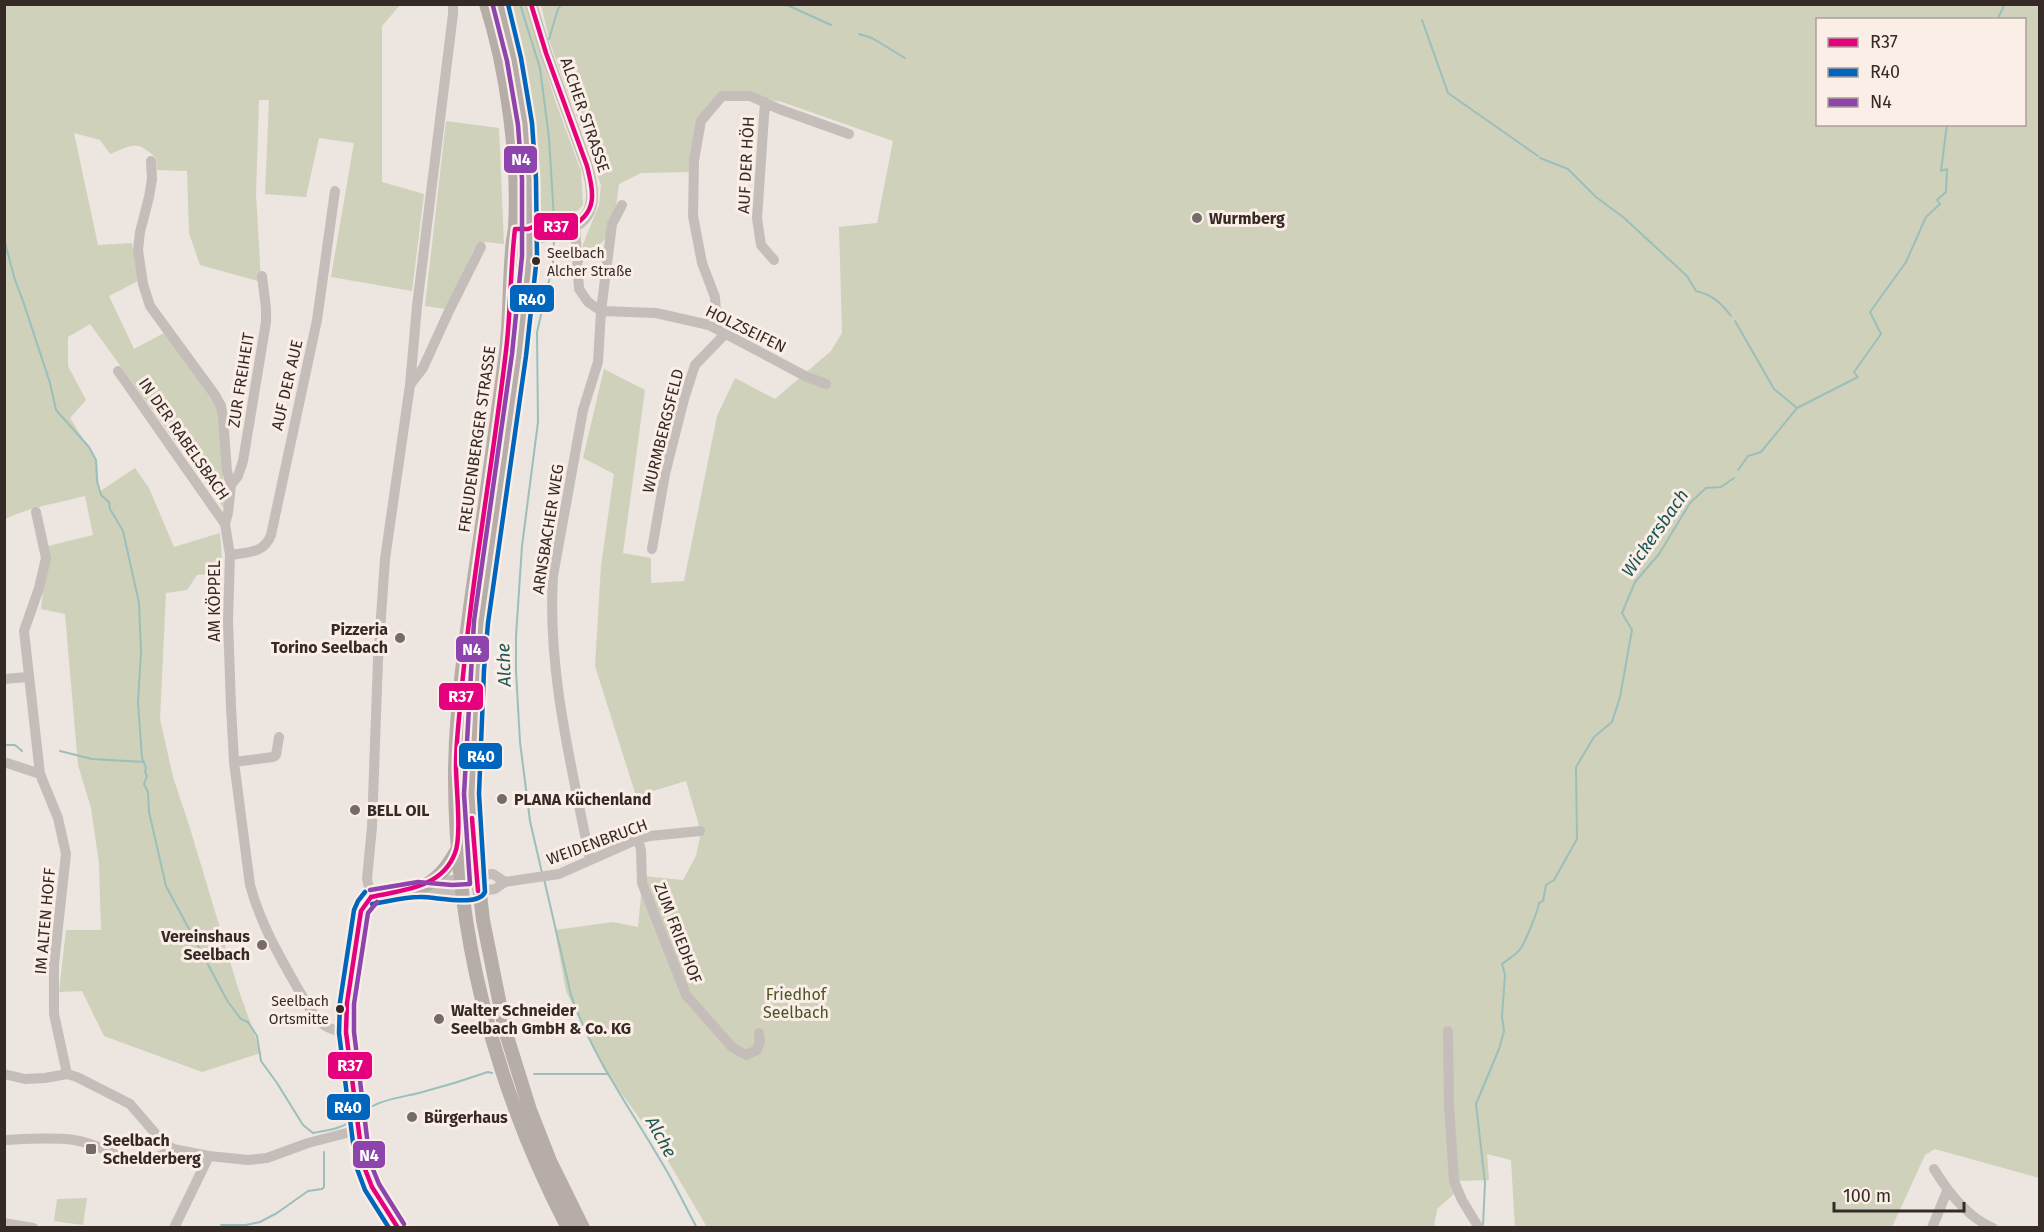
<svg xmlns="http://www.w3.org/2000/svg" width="2044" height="1232" viewBox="0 0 2044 1232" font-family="'Fira Sans',sans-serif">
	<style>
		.green { fill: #cfd1ba; fill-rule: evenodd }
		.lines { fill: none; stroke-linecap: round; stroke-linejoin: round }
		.stream { stroke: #9bbfbb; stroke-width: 2 }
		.minor { stroke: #c5bdb9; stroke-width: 10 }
		.tertiary { stroke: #c5bdb9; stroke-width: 12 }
		.secondary { stroke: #b6ada9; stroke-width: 14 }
		.bus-1-casing { stroke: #faeee6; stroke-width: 9 }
		.bus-2-casing { stroke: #faeee6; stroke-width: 9 }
		.bus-3-casing { stroke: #faeee6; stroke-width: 9 }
		.bus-1 { stroke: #e5007d; stroke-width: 4.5 }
		.bus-2 { stroke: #0065bd; stroke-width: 4.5 }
		.bus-3 { stroke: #8e44ad; stroke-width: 4.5 }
		.poi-dot { fill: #766b68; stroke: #faeee6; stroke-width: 2 }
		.bus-dot { fill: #362a27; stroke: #faeee6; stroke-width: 2 }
		.labels { text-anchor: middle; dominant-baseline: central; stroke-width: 6; stroke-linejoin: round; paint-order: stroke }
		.bus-label { font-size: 14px; fill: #362a27; stroke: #faeee6; text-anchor: start }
		.street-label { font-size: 16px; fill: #362a27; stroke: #faeee6 }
		.poi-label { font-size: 16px; font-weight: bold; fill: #362a27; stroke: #faeee6; text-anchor: start }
		.park-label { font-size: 16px; fill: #4a542a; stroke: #faeee6 }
		.water-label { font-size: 18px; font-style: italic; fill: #1c5855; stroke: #faeee6 }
		.line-badge { stroke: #faeee6; stroke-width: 2 }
		.badge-label { font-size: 16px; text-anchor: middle; font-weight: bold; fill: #fff }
	</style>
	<rect width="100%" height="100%" fill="#ece5e0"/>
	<path class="green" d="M4,5H400L382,26V182L424,194L412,291L331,277L354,143L319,138L306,197L265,194L269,100H259L256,194L261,282L200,265L189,233L187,171L157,170L156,158C136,139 133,145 110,154L100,140L74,133L98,245L132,243L138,281L109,296L134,349L164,333L219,405L225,510L90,324L68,337V366L86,400L70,418L97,461L99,492L135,468L149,488L174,547L220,533L223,573L197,575L187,590L166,593L160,719L173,777L189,825L238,988L261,1053L202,1072L104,1036L82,991L59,992L66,930H101L99,863L91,808L78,765L65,614L41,609L48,546L93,535L85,496C58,503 30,507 5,519Z
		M508,5H525L556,103L581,171L583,205L567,221L556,220L542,215C534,184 538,150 534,118C528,80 520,42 508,5Z
		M541,5H2039V1178L1935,1149L1925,1155L1892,1227L1515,1228L1511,1160L1487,1154L1489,1180L1458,1181L1454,1194L1437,1209L1434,1227H707L655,1139L604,1070L566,991L555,930L613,922L638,927L643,876L683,880L696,856L701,832L686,781L636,796L595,666L601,566L614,474L583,458L604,369L645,390L623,553L651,558V583L684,581L717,416L735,378L775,399L831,351L842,333L839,227L877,223L893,141L782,102L722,92L697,125L689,172L641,173L619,184L616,207L606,238L582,263L583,244L599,205L601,185L550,43ZM1818,20H2024V124H1818Z
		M446,121L499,128L504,244L485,242L474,249L446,309L425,306Z
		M87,1198L83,1225L54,1221L57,1199Z"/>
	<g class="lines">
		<path class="stream" d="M520,4L540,68L549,138L554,219
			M785,4L831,25
			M1422,20L1448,93L1538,156
			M1997,20L2005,4
			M859,34L872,38L905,58
			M549,39L558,9L562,4
			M1540,158L1568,169L1596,197L1623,217L1687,276L1696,291C1713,295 1721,303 1731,316
			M4,232L5,243L15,280L23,301L50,383L56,410L89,447L96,460L97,481L101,495L109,502L110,509L123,531L139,603L141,651L138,703L142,758L146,768L145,772L147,776L144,784L148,792L149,812L166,886L228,1002L241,1019L248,1022L257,1036L261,1061L277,1083L303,1125L313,1133C327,1130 342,1129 354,1119
			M1735,321L1774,389L1797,408
			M1738,470L1748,456L1761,452L1797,408L1858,377L1854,372L1881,334L1870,312L1906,262L1926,217L1940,204L1937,200L1946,192L1947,169L1941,171L1947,124
			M4,745H15L22,751
			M60,751L92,759L144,762
			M542,873L530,821L520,742L516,671V636L522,546L538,422L537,332L553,264L554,239
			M544,879L571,995C591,1054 628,1105 659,1158C673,1180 684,1204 697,1228
			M534,1074H608
			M360,1114C377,1100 398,1098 419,1093C442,1087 465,1080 488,1072L492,1073
			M221,1225H246L260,1222L277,1213L308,1191L322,1189L324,1187V1152
			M1483,1225L1485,1183L1476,1104L1499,1049L1504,1031L1502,1017L1505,975L1502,964C1509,959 1517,954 1521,948C1526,940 1538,911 1539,903L1543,901L1546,885L1554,880L1577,839L1576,767L1594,737L1612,722L1620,697L1632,630L1622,613L1635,582L1659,554L1690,503L1706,488L1721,487L1734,478"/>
		<path class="minor" d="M765,102L757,218L761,245L774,260
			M151,161L152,179L149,197L140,232L138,250L143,284L150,306L215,395L221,406L223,418L227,471L231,485L228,513L225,524L230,555L228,621L231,706L234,762L250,885C260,922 278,954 297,987C305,1000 312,1016 324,1025C331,1030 338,1031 346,1032
			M575,226L579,289L588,302L601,311L656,313L709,325L807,377L826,384
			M709,325L716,313L715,297L702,263L693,216L694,160L701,121L722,96H750L779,109L849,134
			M118,371L225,524
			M410,385L423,368L449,311L481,247
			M231,485L238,476L243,461L266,322V308L262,276
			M36,512L46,558L39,588L24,631L40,774L58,818L66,854L54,964V1014L67,1074
			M652,549L665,474L684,399L695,365L726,333
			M230,555C247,552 264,554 271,535L317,320L335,191
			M4,679L28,677
			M4,762L40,774
			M234,762L273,757L276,755L279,737
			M638,839L641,850L642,883L686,995L732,1047L746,1055L757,1050L760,1041L759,1033
			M590,860C572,767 547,672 553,576L583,410L598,362L601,311L612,224L622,205
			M477,875L493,874L505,882
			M430,883L460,879
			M478,891L495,889L505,882L559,874L638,839L650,836L700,831
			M371,897L367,879L372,827L378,660L385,559L410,385L417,306L453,14V4
			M371,897L364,905L361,911L347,1003L346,1032L363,1164L372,1187L398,1228
			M371,897L419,889L461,893
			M1448,1031L1449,1105L1454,1181L1462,1200L1479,1228
			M4,1074L25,1079L45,1078L67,1074L77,1077L130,1104L161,1140L173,1149L209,1156L248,1160L267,1158L308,1143L358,1130
			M4,1140C27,1139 51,1137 74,1140C115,1146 130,1177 173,1149
			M1934,1169C1948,1192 1967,1217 1993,1228
			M4,1223L33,1228
			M174,1228L209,1156
			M1932,1228L1947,1191"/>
		<path class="tertiary" d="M531,4L546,53L587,166C601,213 587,228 541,237L528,229C539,221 557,224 569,228"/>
		<path class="secondary" d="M486,4C507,70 519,159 515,228C514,236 512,243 512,251C509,285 510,318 506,352C496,426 486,499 475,572C466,636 456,706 455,770C454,930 494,1086 568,1228
			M500,4L514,59L525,124L529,179L530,256L519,355L481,622L471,765L473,835L483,920L505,1030L530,1110L550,1161L583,1228
			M419,889C438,879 447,868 457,850"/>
		<defs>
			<path id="bus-1" d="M472,818L478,891
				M371,897C403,890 442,888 455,853C462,836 456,787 456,767C456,747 458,727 460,708C470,588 492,470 506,351C511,311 510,270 515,229H528L540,224L569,228C598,213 594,194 587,166L546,53L531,4
				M371,897L361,911L347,1003L346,1032L363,1164L372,1187L398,1228"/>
			<path id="bus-2" d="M365,892L358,901L354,910L340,1002L339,1033L356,1166L365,1190L389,1228
				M372,904C387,902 403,897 419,897C434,896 478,908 485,892L479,794L484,670L488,623L526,356L537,256L536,179L532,123L521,58L508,4"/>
			<path id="bus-3" d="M370,890L418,882L452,885L470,884L464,794L474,621L512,354L522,256V179L518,125L507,61L493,6
				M377,902L368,913L354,1004V1032L370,1162L379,1184L404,1224"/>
		</defs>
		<use href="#bus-1" class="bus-1-casing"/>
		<use href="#bus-2" class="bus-2-casing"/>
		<use href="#bus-3" class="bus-3-casing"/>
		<use href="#bus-1" class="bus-1"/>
		<use href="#bus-2" class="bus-2"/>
		<use href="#bus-3" class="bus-3"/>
	</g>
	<g class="poi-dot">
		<circle cx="1197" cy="218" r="6"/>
		<circle cx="400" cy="638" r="6"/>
		<circle cx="502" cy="799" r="6"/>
		<circle cx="355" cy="810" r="6"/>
		<circle cx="262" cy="945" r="6"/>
		<circle cx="439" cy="1019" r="6"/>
		<circle cx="412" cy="1117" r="6"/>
		<rect x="85" y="1143" width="12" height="12" rx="3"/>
	</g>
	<g class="bus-dot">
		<circle cx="536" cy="261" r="5"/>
		<circle cx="340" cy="1009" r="5"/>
	</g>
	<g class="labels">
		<g class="bus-label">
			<text x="547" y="253">Seelbach<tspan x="547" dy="18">Alcher Straße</tspan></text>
			<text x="329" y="1001" text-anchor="end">Seelbach<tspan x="329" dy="18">Ortsmitte</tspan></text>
		</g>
		<g class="street-label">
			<text transform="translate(585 115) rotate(71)">ALCHER STRASSE</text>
			<text transform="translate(746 165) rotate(-87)">AUF DER HÖH</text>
			<text transform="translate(746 329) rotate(26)">HOLZSEIFEN</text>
			<text transform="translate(241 380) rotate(-81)">ZUR FREIHEIT</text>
			<text transform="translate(287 385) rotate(-77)">AUF DER AUE</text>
			<text transform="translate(663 431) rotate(-76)">WURMBERGSFELD</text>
			<text transform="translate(184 439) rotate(55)">IN DER RABELSBACH</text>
			<text transform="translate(477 439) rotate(-82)">FREUDENBERGER STRASSE</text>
			<text transform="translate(548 529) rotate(-81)">ARNSBACHER WEG</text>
			<text transform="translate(214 601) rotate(-90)">AM KÖPPEL</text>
			<text transform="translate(597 842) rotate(-20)">WEIDENBRUCH</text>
			<text transform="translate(45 921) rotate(-85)">IM ALTEN HOFF</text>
			<text transform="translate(678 933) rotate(69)">ZUM FRIEDHOF</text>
		</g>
		<g class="poi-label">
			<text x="1209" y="218">Wurmberg</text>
			<text x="388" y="629" text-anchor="end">Pizzeria<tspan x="388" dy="18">Torino Seelbach</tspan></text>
			<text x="514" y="799">PLANA Küchenland</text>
			<text x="367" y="810">BELL OIL</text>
			<text x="250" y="936" text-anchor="end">Vereinshaus<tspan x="250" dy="18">Seelbach</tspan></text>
			<text x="451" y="1010">Walter Schneider<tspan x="451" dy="18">Seelbach GmbH &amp; Co. KG</tspan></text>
			<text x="424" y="1117">Bürgerhaus</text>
			<text x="103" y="1140">Seelbach<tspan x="103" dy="18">Schelderberg</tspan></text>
		</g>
		<g class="park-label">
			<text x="796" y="994">Friedhof<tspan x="796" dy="18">Seelbach</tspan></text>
		</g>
		<g class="water-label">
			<text transform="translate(1655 533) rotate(-55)">Wickersbach</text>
			<text transform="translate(504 665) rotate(-92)">Alche</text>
			<text transform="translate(661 1137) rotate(61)">Alche</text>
		</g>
	</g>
	<g class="line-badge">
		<rect x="503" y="145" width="35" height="29" rx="6" fill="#8e44ad"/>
		<rect x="533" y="212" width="46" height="29" rx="6" fill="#e5007d"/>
		<rect x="509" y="284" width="46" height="29" rx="6" fill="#0065bd"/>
		<rect x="455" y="635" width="35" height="28" rx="6" fill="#8e44ad"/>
		<rect x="438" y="682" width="46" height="29" rx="6" fill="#e5007d"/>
		<rect x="458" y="742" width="45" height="28" rx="6" fill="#0065bd"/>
		<rect x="327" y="1051" width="46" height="29" rx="6" fill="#e5007d"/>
		<rect x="326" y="1093" width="45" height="28" rx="6" fill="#0065bd"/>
		<rect x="352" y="1140" width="34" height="29" rx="6" fill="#8e44ad"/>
	</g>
	<g class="badge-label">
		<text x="521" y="165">N4</text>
		<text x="556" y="232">R37</text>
		<text x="532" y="305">R40</text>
		<text x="472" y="655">N4</text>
		<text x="461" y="702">R37</text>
		<text x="481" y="762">R40</text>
		<text x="350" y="1071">R37</text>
		<text x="348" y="1113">R40</text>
		<text x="369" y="1161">N4</text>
	</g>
	<rect width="2044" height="1232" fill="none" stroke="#362a27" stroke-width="12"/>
	<rect x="1816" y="18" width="210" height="108" fill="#faeee6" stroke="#aca09a" stroke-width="1.5"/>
	<rect x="1828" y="38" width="30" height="9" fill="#e5007d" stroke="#aca09a" stroke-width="1.5"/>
	<text x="1870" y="48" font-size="18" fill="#362a27">R37</text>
	<rect x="1828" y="68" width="30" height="9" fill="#0065bd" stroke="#aca09a" stroke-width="1.5"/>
	<text x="1870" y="78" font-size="18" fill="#362a27">R40</text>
	<rect x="1828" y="98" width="30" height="9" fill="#8e44ad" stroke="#aca09a" stroke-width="1.5"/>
	<text x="1870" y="108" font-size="18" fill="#362a27">N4</text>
	<path d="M1834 1202v9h130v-9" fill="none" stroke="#362a27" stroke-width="3"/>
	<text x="1843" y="1202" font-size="18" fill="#362a27" stroke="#faeee6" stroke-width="4.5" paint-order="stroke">100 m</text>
</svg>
